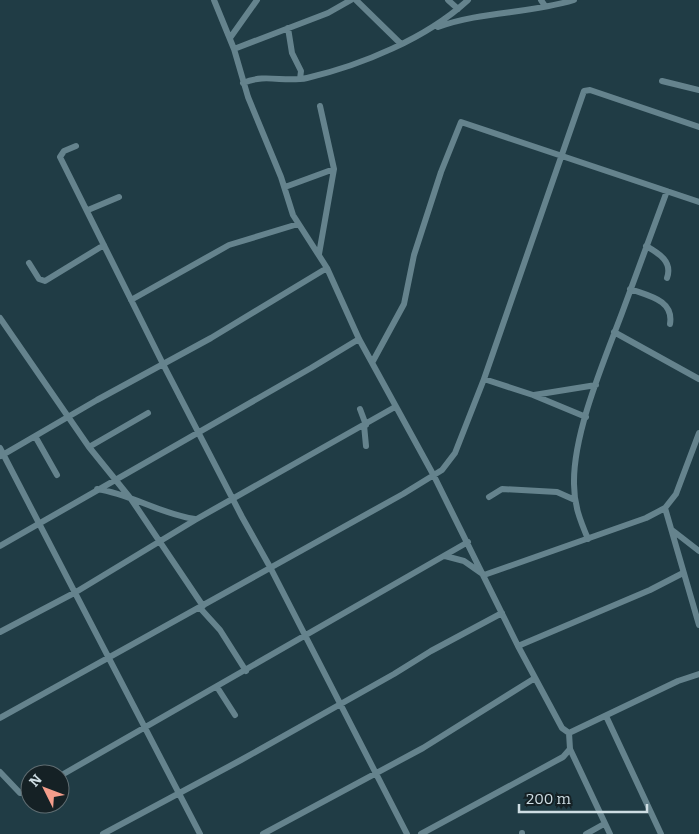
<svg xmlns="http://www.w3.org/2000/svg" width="699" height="834" viewBox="0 0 699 834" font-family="Bitter,serif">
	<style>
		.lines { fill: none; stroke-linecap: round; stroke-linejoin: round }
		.minor { stroke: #65838d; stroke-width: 6 }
	</style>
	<rect width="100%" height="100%" fill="#203c45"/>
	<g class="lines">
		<path class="minor" d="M214,0L234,49L248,97L281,177L293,215L327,268L359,339L434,476L518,646L562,728L569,733L678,681L699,674
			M356,0L401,44
			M448,0L458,9
			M541,0L545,6
			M438,27C482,11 529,14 574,0
			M288,28L292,53L301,71L300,79
			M230,38L257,0
			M234,49L328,13L351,0
			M662,81L699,90
			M243,83C266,73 284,83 307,78C362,65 427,38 468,0
			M76,146L64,151L60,157L163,364L242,517L270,567L407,834
			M285,187L334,169
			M88,210L119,197
			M646,246C658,253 673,261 667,278
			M319,254L334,169L320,106
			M29,263L39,279L45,281L104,245
			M630,289C649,296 674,300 670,324
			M131,300L229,245L298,224
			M0,318L89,447L131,499L203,606
			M614,332L699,379
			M373,361L404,304L414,255L441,172L461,122L699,202
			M484,379L533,395L586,417
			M534,395L596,385
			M360,409L366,425
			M364,425L366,446
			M35,436L57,475
			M89,447L148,413
			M0,448L200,834
			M1,456L97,400L211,338L327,268
			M97,489C131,494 160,514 195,519
			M489,497L502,489L557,492L575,500
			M665,508L699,625
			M672,530L699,551
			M588,539C580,520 574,505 574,484C573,433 604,361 622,313C637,272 652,232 667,191
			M0,546L311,368L359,339
			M445,556L464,561L484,575L646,518L665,508L676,494L699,433
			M200,608L220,630L246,671
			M0,632L76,592L195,520L395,407
			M518,646L650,590L683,573
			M217,687L235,715
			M606,716L661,834
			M0,718L403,494L442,470L455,453L484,379L584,91L590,90L699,127
			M569,733L570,749L610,834
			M0,772L20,793L30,792
			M60,776L468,542
			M103,834L241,760L394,674L431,651L502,613
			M263,834L423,748L535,678
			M421,834L563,757L570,749
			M522,834V833
			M586,834L604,824"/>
	</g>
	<g transform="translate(45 789) rotate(312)"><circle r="24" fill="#152125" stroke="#5f6c71"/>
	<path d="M0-4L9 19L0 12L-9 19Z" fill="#f49d8b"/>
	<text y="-8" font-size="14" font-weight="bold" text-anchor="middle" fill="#cedde3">N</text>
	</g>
	<path d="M519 804v8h128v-8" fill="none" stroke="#cedde3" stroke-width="2.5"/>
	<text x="526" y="804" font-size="15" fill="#cedde3" stroke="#152125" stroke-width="4" paint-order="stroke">200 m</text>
</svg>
